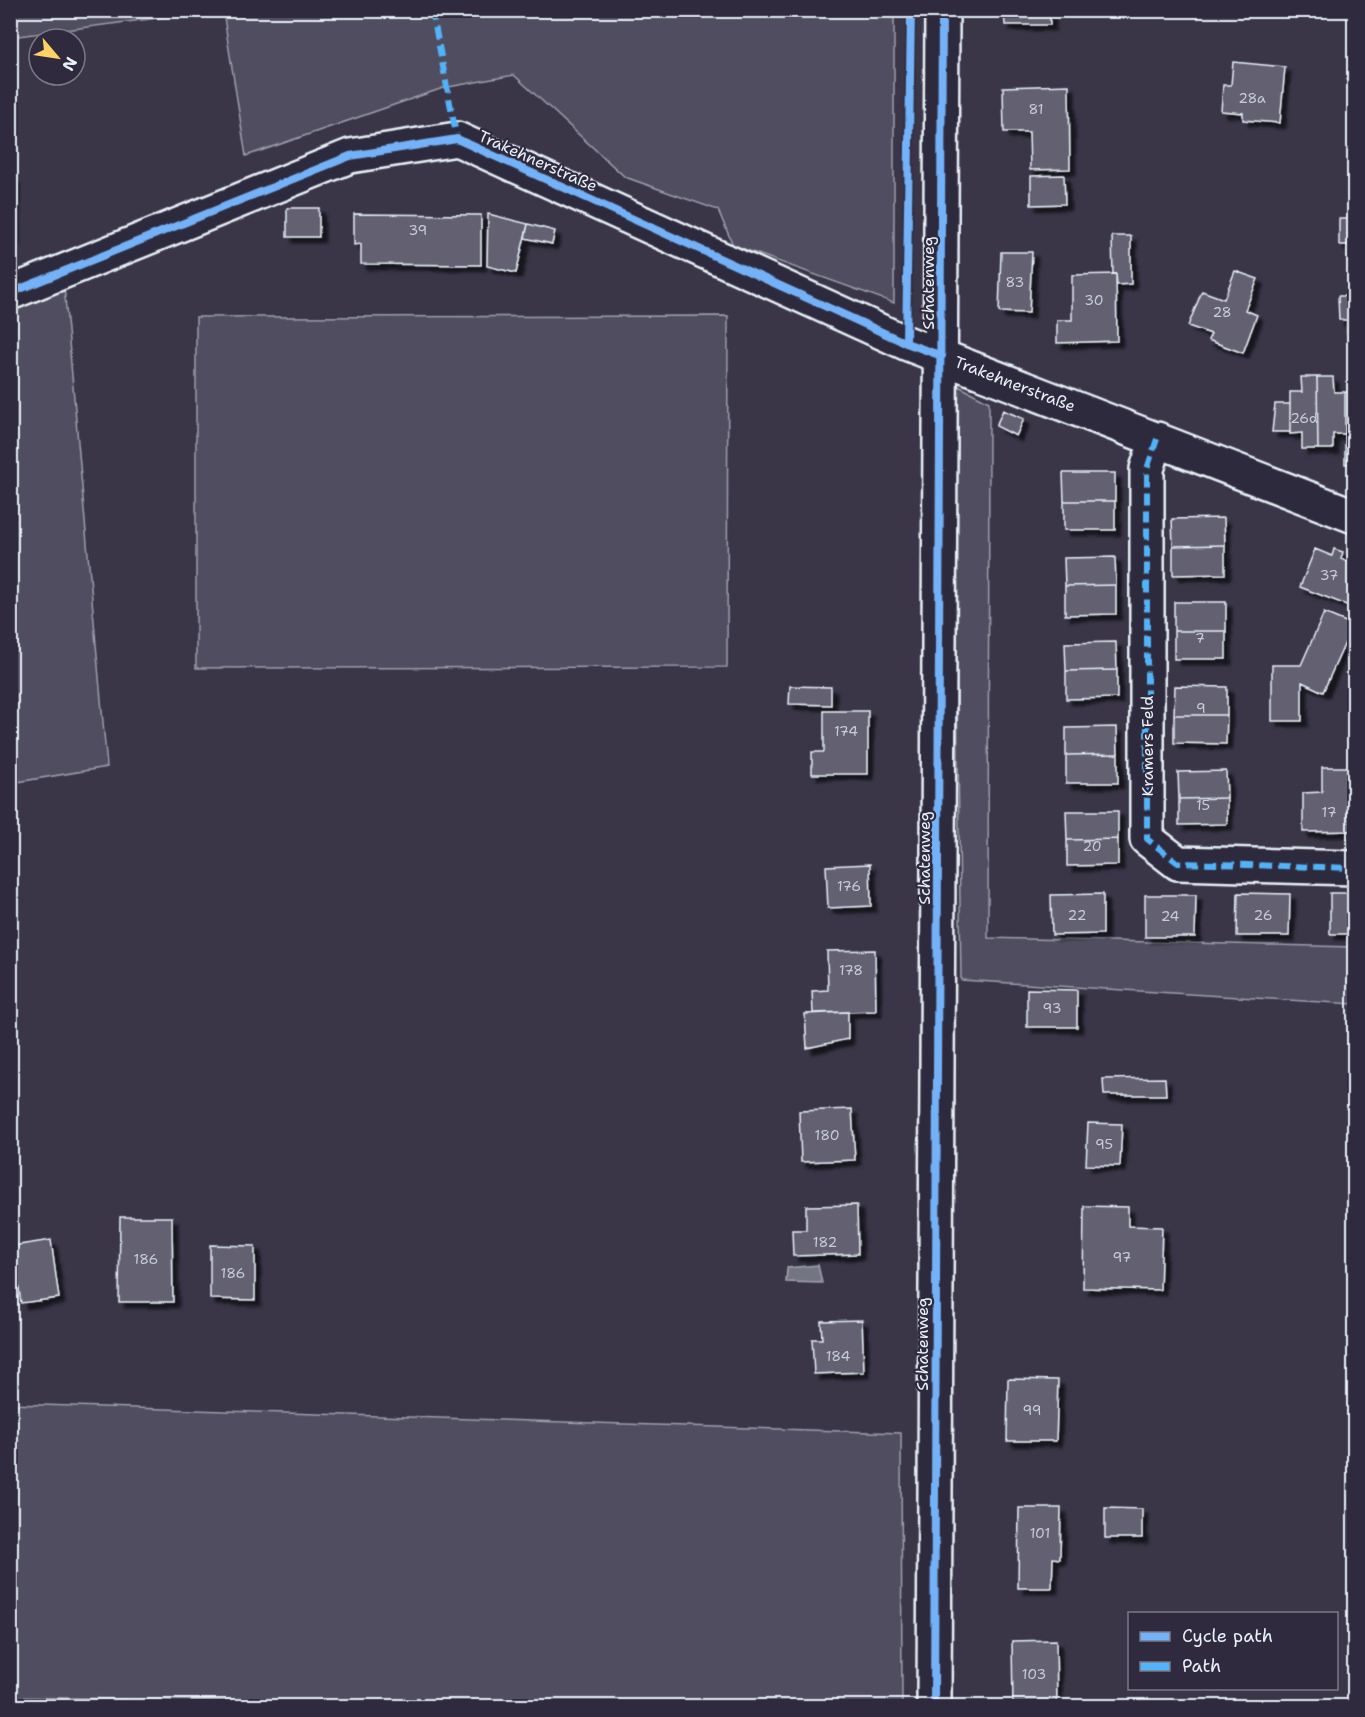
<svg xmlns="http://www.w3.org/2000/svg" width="1365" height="1717" viewBox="0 0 1365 1717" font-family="'Shantell Sans',sans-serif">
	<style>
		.green { fill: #504e5f; stroke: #9ca0ac; stroke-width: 1.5 }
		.water { fill: #737482; stroke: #a2a6b1; stroke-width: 1.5 }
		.building { fill: #636171; stroke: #e8f1f8; stroke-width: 1.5; filter: url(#shadow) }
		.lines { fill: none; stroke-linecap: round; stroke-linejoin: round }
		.minor-casing { stroke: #e8f1f8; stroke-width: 38 }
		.minor { stroke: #2f2a3d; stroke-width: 33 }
		.quiet { stroke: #52b3f8; stroke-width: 6; stroke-dasharray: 12 6; stroke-linecap: butt }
		.cycleway-casing { stroke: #2f2a3d; stroke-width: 11 }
		.cycleway { stroke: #73b2f8; stroke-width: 8 }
		.labels { text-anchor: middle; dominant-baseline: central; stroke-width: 4.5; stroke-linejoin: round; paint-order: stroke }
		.number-label { font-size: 14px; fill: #c7cdd6 }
		.street-label { font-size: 16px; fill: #e8f1f8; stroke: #2f2a3d }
	</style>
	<defs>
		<filter id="shadow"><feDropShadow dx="5.5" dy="5.5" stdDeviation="1.5" flood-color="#0009"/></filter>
	</defs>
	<rect width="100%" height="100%" fill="#3a3648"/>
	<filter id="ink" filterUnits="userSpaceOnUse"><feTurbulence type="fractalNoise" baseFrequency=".0167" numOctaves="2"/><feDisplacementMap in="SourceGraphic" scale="12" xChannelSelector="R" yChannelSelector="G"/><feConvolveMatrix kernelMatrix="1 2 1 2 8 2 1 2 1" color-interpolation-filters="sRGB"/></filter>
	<g filter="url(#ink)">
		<path class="green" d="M11,10H211V11L11,37Z
			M223,11H894V303L733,245L718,210L625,177L514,75L443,88L246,156Z
			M64,286L107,767L11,783V308Z
			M728,316L727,667L196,668V317Z
			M953,383L989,402L988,938L1354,947V1004L961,980Z
			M11,1404L901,1433L902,1706H508L11,1697Z"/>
		<path class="water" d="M818,1265L822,1283L786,1282L787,1268Z"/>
		<path class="building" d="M1004,10H1050V25H1005Z
			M1233,62L1285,67L1280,123L1243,120V113L1221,111L1223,85H1231Z
			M1069,85L1070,169L1030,170L1029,132H1004L1003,87Z
			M1064,175L1065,204L1031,205V176Z
			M14,178V240H10V179Z
			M1351,198H1354V245H1339V219H1351Z
			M287,208H319V237H287Z
			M354,214L481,215V265L361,264V244L354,245Z
			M488,214L528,224L516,273L487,266Z
			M528,224L555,231L552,244L525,238Z
			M1112,236H1131V284L1117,285L1116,274H1113Z
			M1001,252H1032L1029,313L999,312Z
			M1235,271L1258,279L1245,310L1257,315L1243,353L1208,340L1211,334L1188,326L1202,291L1224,299Z
			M1350,272H1354V320H1339L1338,296H1350Z
			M1116,274L1117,341L1057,343V320H1072V275Z
			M1347,320H1354V333H1347Z
			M1301,377H1317L1318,449H1302V433L1290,434V392H1302Z
			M1317,377H1333L1334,392H1345V434H1333V449H1318Z
			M1345,392L1354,393V464H1345Z
			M1275,404H1290V432H1272Z
			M1003,410L1024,419L1016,436L996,426Z
			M1063,473H1115V501H1064Z
			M1064,501H1115V530H1064Z
			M1224,518L1225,545L1173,546L1172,519Z
			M1225,545V574L1173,575V546Z
			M1315,549L1332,556L1334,549L1343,552L1341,559L1354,564V608L1300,587Z
			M1115,557L1116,585L1065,586L1064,558Z
			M1116,585V614L1065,615V586Z
			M1174,602H1226V631H1174Z
			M1324,613L1353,625L1323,692L1302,682V721H1272V665H1301Z
			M1174,631H1226V659H1174Z
			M1116,642L1117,670L1066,671L1065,643Z
			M1117,670V698L1066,699V671Z
			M790,686L831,687V705L789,704Z
			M1175,686L1227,687V715H1174Z
			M824,711H868V774H812V752H824Z
			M1174,715H1227L1226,744L1174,743Z
			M1117,727L1118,754L1066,755V728Z
			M1118,754V783H1066V755Z
			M1322,767H1354V831L1303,832V793L1322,792Z
			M1226,771L1227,798L1179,799L1178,772Z
			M1227,798V824L1179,825V799Z
			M1066,811H1118V839L1067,840Z
			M1118,839V865L1067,866V840Z
			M870,864L871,906L828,908L826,866Z
			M1238,893L1290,894L1289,936H1237Z
			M1330,893H1354V934H1330Z
			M1103,894V934L1052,935L1051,895Z
			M1145,895H1196L1195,937H1145Z
			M875,950L876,1011L813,1013L812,991L828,990L827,951Z
			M1027,989L1077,990V1027H1027Z
			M848,1012V1039L807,1048L805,1014Z
			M1165,1078L1166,1095H1104L1103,1079Z
			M852,1109L855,1160L801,1162L799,1111Z
			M1088,1123L1122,1124L1120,1166L1086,1165Z
			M857,1205L858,1254L793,1256L792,1230H806V1206Z
			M1084,1206L1128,1207V1226L1162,1227L1160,1290L1083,1288Z
			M120,1217H172L173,1302H119Z
			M51,1240L59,1298L21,1303L13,1246Z
			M210,1245L255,1246V1300L210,1299Z
			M862,1320L864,1372L814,1374L812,1339H822L821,1321Z
			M1008,1379L1058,1380L1056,1441H1007Z
			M1019,1508H1061L1060,1559L1053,1558L1052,1588H1018Z
			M1105,1508L1142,1509V1538H1105Z
			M1056,1640L1057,1706H1013L1012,1641Z
			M1092,1703V1706H1059V1704Z"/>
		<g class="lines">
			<defs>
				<path id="minor" d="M10,293L350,156L457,139L906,343L1354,516
					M1157,439L1147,469V839L1178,863L1354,868
					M934,1706L942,10"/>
			</defs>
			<use href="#minor" class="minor-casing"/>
			<use href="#minor" class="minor"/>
			<path class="quiet" d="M432,10L457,139
				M433,15L463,10
				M1157,439L1147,469V839L1178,863L1354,868"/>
			<defs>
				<path id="cycleway" d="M10,293L350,156L457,139L906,343L942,356
					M906,343L911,10
					M934,1706L942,10"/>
			</defs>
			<use href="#cycleway" class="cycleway-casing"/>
			<use href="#cycleway" class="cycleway"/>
		</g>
	</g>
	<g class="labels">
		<g class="number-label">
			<text x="1252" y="98">28a</text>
			<text x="1036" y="109">81</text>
			<text x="418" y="230">39</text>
			<text x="1015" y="282">83</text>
			<text x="1094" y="300">30</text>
			<text x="1222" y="312">28</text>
			<text x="1304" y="418">26d</text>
			<text x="1329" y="575">37</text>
			<text x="1200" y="638">7</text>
			<text x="1201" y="708">9</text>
			<text x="846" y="731">174</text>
			<text x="1203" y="805">15</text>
			<text x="1329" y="812">17</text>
			<text x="1092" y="846">20</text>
			<text x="849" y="886">176</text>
			<text x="1077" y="915">22</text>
			<text x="1263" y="915">26</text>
			<text x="1170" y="916">24</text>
			<text x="851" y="970">178</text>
			<text x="1052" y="1008">93</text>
			<text x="827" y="1135">180</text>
			<text x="1104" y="1144">95</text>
			<text x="825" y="1242">182</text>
			<text x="1122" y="1257">97</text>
			<text x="146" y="1259">186</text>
			<text x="233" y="1273">186</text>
			<text x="838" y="1356">184</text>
			<text x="1032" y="1410">99</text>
			<text x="1040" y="1533">101</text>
			<text x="1034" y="1674">103</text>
		</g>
		<g class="street-label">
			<text transform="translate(538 161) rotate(24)">Trakehnerstraße</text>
			<text transform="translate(928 283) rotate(-90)">Schatenweg</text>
			<text transform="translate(1015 384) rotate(21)">Trakehnerstraße</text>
			<text transform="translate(1147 746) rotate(-90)">Kramers Feld</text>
			<text transform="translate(924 858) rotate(-90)">Schatenweg</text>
			<text transform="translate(922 1344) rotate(-90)">Schatenweg</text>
		</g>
	</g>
	<rect width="1365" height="1717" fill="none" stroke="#2f2a3d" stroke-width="36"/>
	<rect x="18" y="18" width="1329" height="1681" fill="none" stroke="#e8f1f8" stroke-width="2" filter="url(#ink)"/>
	<rect x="1128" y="1612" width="210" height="78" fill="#2f2a3d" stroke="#797a88" stroke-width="1.5"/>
	<rect x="1140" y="1632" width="30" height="9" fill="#73b2f8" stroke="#797a88" stroke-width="1.5"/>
	<text x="1182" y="1642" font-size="18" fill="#e8f1f8">Cycle path</text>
	<rect x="1140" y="1662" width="30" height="9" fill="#52b3f8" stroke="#797a88" stroke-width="1.5"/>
	<text x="1182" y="1672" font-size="18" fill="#e8f1f8">Path</text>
	<g transform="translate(57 57) rotate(119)"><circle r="28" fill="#2f2a3d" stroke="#797a88" stroke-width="1.5"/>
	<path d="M0-4.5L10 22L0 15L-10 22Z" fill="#ffd166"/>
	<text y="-9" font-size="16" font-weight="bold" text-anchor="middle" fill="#e8f1f8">N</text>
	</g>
</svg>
